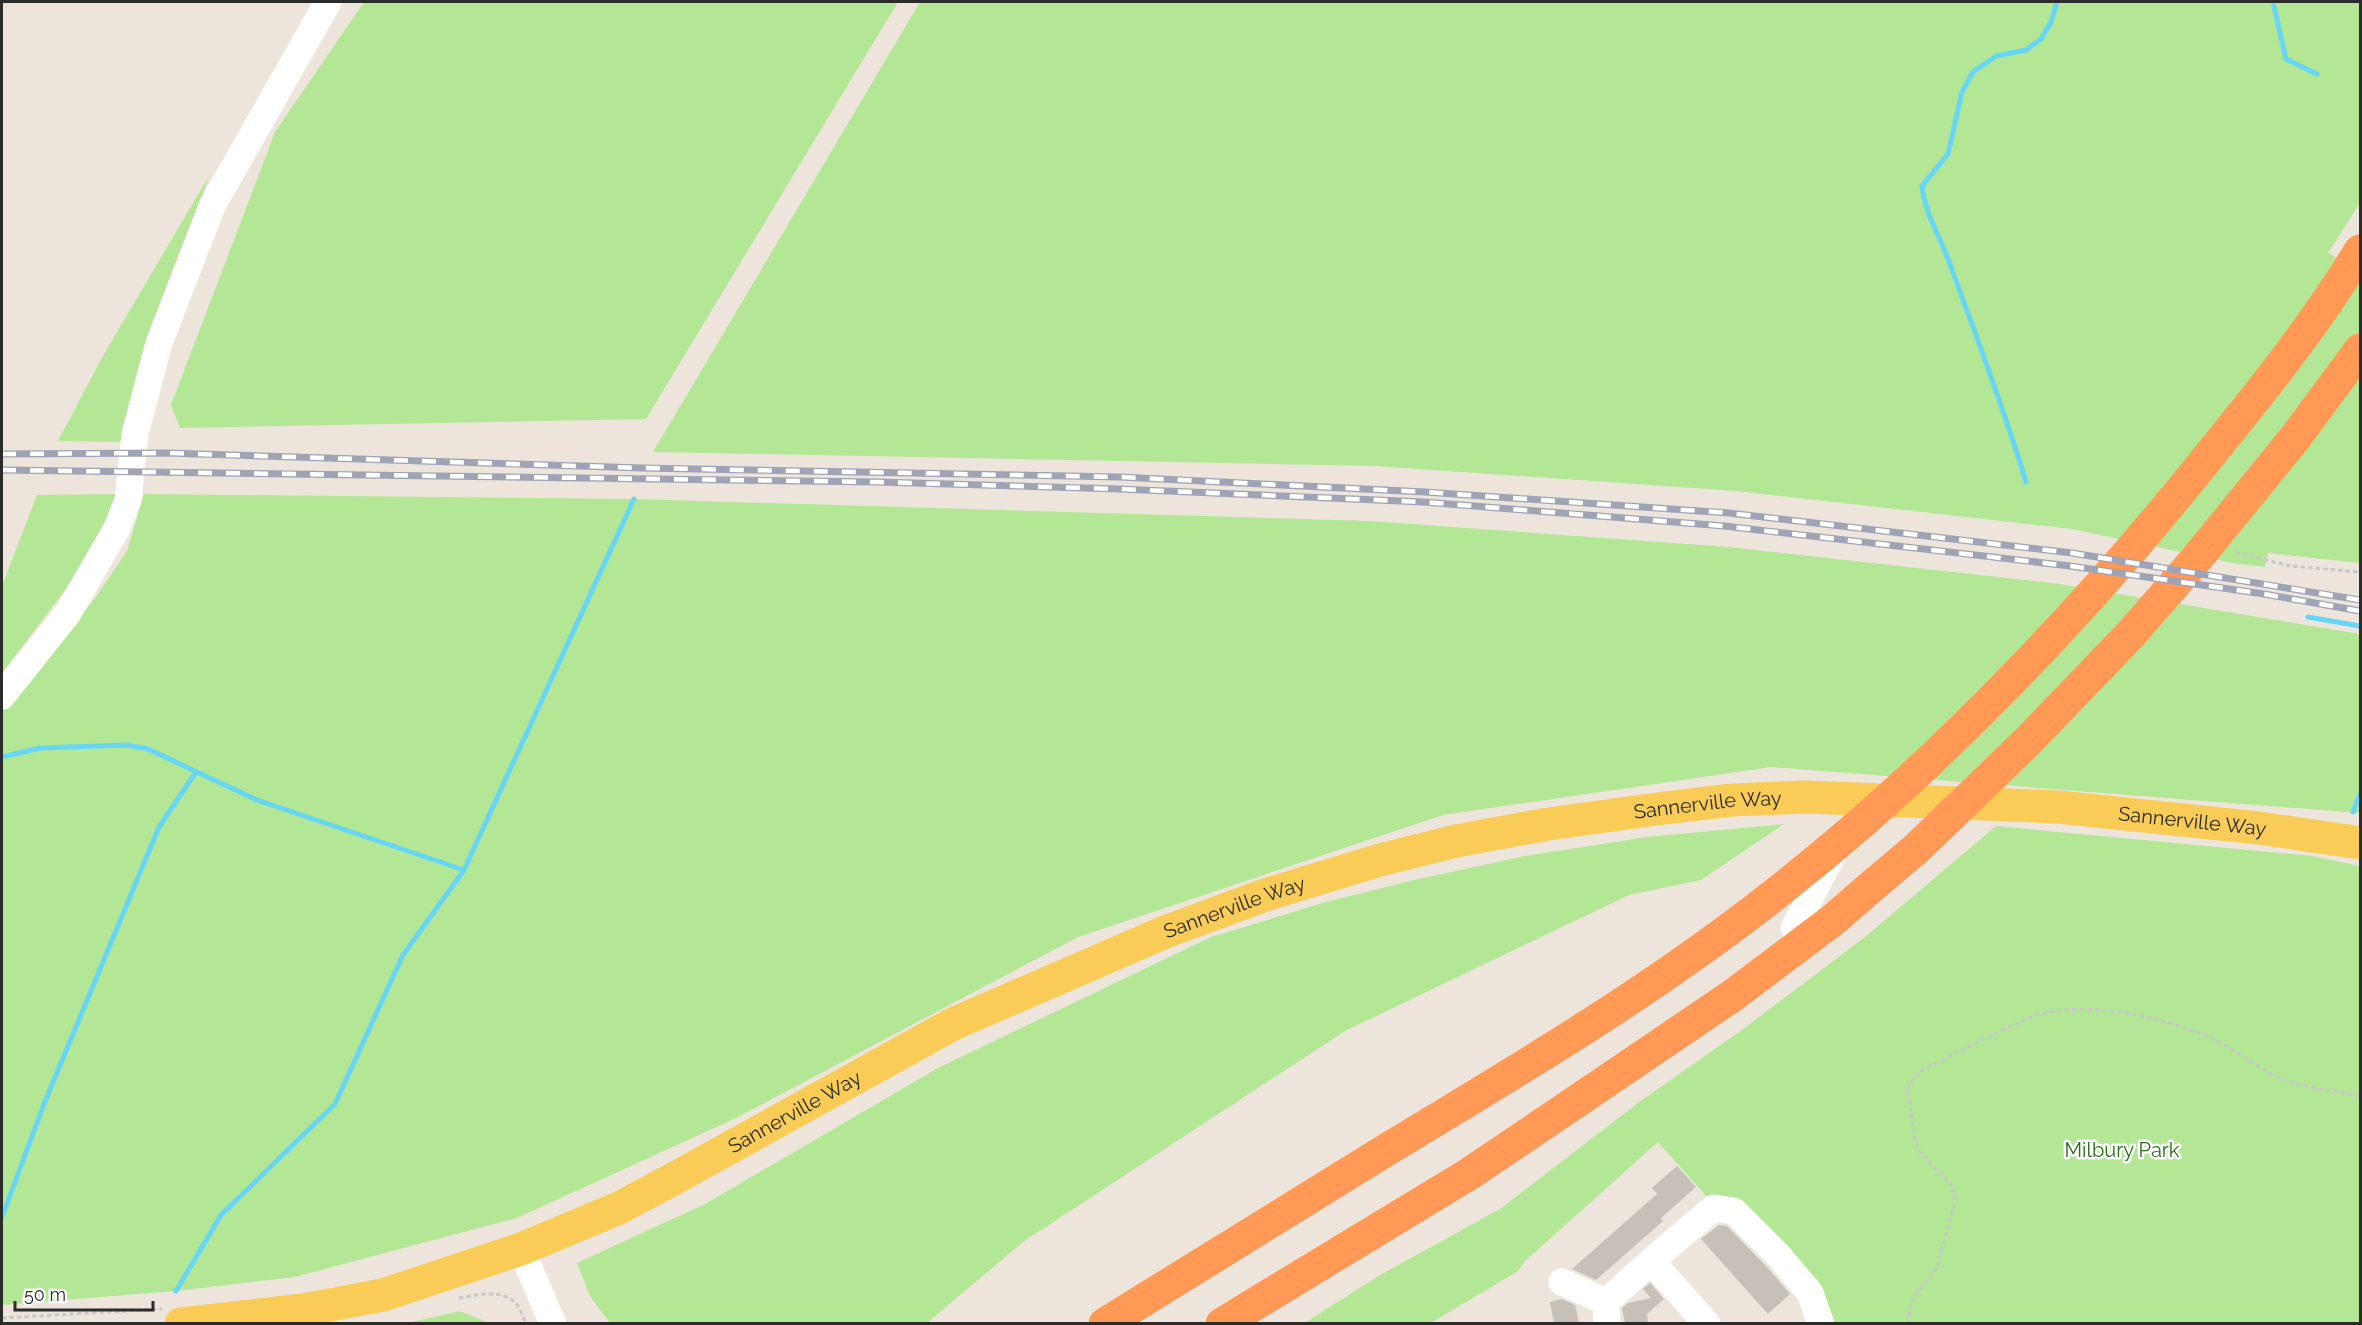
<svg xmlns="http://www.w3.org/2000/svg" width="2362" height="1325" viewBox="0 0 2362 1325" font-family="Raleway,sans-serif">
	<style>
		.green { fill: #b4e795 }
		.lines { fill: none; stroke-linecap: round; stroke-linejoin: round }
		.stream { stroke: #69d5f5; stroke-width: 5 }
		.building { fill: #c6c0b8 }
		.path { stroke: #c8c8c8; stroke-width: 3; stroke-dasharray: 4.5 3; stroke-linecap: butt }
		.minor { stroke: #fff; stroke-width: 27 }
		.major { stroke: #f8cc56; stroke-width: 33 }
		.highway { stroke: #f95; stroke-width: 33 }
		.rail-casing { stroke: #9ea3b6; stroke-width: 7 }
		.rail { stroke: #fff; stroke-width: 4.5; stroke-dasharray: 14; stroke-linecap: butt }
		.labels { text-anchor: middle; dominant-baseline: central; stroke-width: 5; stroke-linejoin: round; paint-order: stroke }
		.street-label { font-size: 20px; fill: #2b2b2b; stroke: #fff }
		.park-label { font-size: 20px; fill: #2b6c16; stroke: #fff }
	</style>
	<rect width="100%" height="100%" fill="#ede5dc"/>
	<path class="green" d="M364,2H898L646,419L180,428L171,405L275,132Z
		M920,2H2360V203L2328,253L2360,272V563L2268,553L2265,567L2232,563L2072,529L1736,491L1376,466L653,452Z
		M209,176L137,383L122,442L58,441L104,354Z
		M118,494L112,525L78,573L2,673V586L37,495Z
		M144,494L634,499L1370,521L1729,547L2053,583L2360,634V813L1771,767L1443,815L1078,937L736,1118L517,1218L295,1277L176,1291L2,1305V709L93,601L127,551Z
		M1784,824L1701,880L1629,895L1345,1031L1023,1242L927,1323H610L590,1296L577,1263L705,1204L938,1068L1211,937L1326,902L1414,880L1525,856L1647,837Z
		M1996,826L2312,856L2360,866V1323H1829L1709,1199L1658,1142L1525,1261L1518,1271L1431,1323L1303,1324L1380,1275L1500,1209L1638,1103L1746,1027L1865,937Z
		M460,1311L489,1323H408Z"/>
	<g class="lines">
		<path class="stream" d="M2273,2L2286,59L2317,74
			M2026,482C2004,408 1976,336 1950,264C1941,238 1925,214 1922,186L1948,154L1962,92L1973,72L1996,56L2026,50L2041,39L2051,22L2057,2
			M2308,617L2360,626
			M2,757L40,748L127,745L148,749L257,800L464,870
			M2353,812L2360,794
			M2,1217L44,1104L159,827L196,772
			M176,1291L221,1215L335,1104L403,955L464,870L634,499"/>
	</g>
	<path class="building" d="M1677,1166L1696,1187L1661,1218L1663,1221L1596,1280L1572,1269L1657,1194L1652,1188Z
		M1719,1225L1727,1226L1766,1266L1790,1294L1768,1314L1701,1239Z
		M1650,1283L1664,1299L1647,1314L1648,1323H1625L1622,1308L1628,1303L1651,1298L1643,1289Z
		M1562,1299L1575,1305L1579,1323H1554L1550,1302Z"/>
	<g class="lines">
		<path class="path" d="M2235,552L2290,566L2360,572
			M459,1298C477,1295 499,1289 515,1302C520,1307 523,1317 526,1324
			M2,1318L162,1309
			M1909,1324V1311L1914,1296L1937,1268L1956,1199L1953,1186L1917,1149L1907,1089L1915,1076L1923,1070C1952,1055 1980,1040 2010,1027C2019,1023 2029,1017 2039,1014C2092,1001 2169,1017 2217,1041C2238,1052 2256,1066 2276,1076C2303,1090 2332,1089 2360,1097"/>
		<path class="minor" d="M2,696L68,613L117,528L128,500L135,434L159,343L212,206L328,2
			M1794,928L1837,847
			M521,1249L553,1324
			M1652,1262L1707,1324
			M1562,1282L1606,1302
			M1607,1324L1606,1302C1641,1270 1677,1238 1714,1208L1734,1211L1778,1255L1810,1293L1821,1324"/>
		<path class="major" id="s1" d="M181,1324L303,1310L383,1295L521,1249L619,1208L677,1177L953,1024L1165,932L1211,915L1265,895L1380,860L1456,841L1548,824L1657,809L1732,800L1806,797L2058,807L2259,828L2360,843"/>
		<path class="highway" d="M1105,1324C1201,1265 1295,1206 1391,1147C1527,1065 1665,983 1789,883C1939,764 2081,615 2201,466C2257,397 2314,327 2360,251
			M1222,1324L1469,1174L1527,1135L1732,996L1833,920L1871,887L1917,848L2027,742L2131,634L2198,557L2295,438L2360,350"/>
		<defs>
			<path id="rail" d="M2,454L166,453L642,468L1120,477L1425,492L1729,513L2072,553L2360,600
				M2,470L878,482L1119,489L1424,502L1724,526L2070,566L2264,594L2360,611"/>
		</defs>
		<use href="#rail" class="rail-casing"/>
		<use href="#rail" class="rail"/>
	</g>
	<g class="labels">
		<g class="street-label">
			<text stroke="none"><textPath href="#s1" startOffset="1628">Sannerville Way</textPath></text>
			<text stroke="none"><textPath href="#s1" startOffset="2114">Sannerville Way</textPath></text>
			<text stroke="none"><textPath href="#s1" startOffset="1142">Sannerville Way</textPath></text>
			<text stroke="none"><textPath href="#s1" startOffset="656">Sannerville Way</textPath></text>
		</g>
		<g class="park-label">
			<text x="2122" y="1150">Milbury Park</text>
		</g>
	</g>
	<rect width="2362" height="1325" fill="none" stroke="#2b2b2b" stroke-width="6"/>
	<path d="M15 1301v9h138v-9" fill="none" stroke="#2b2b2b" stroke-width="3"/>
	<text x="24" y="1301" font-size="18" fill="#2b2b2b" stroke="#ffffff" stroke-width="4.5" paint-order="stroke">50 m</text>
</svg>
